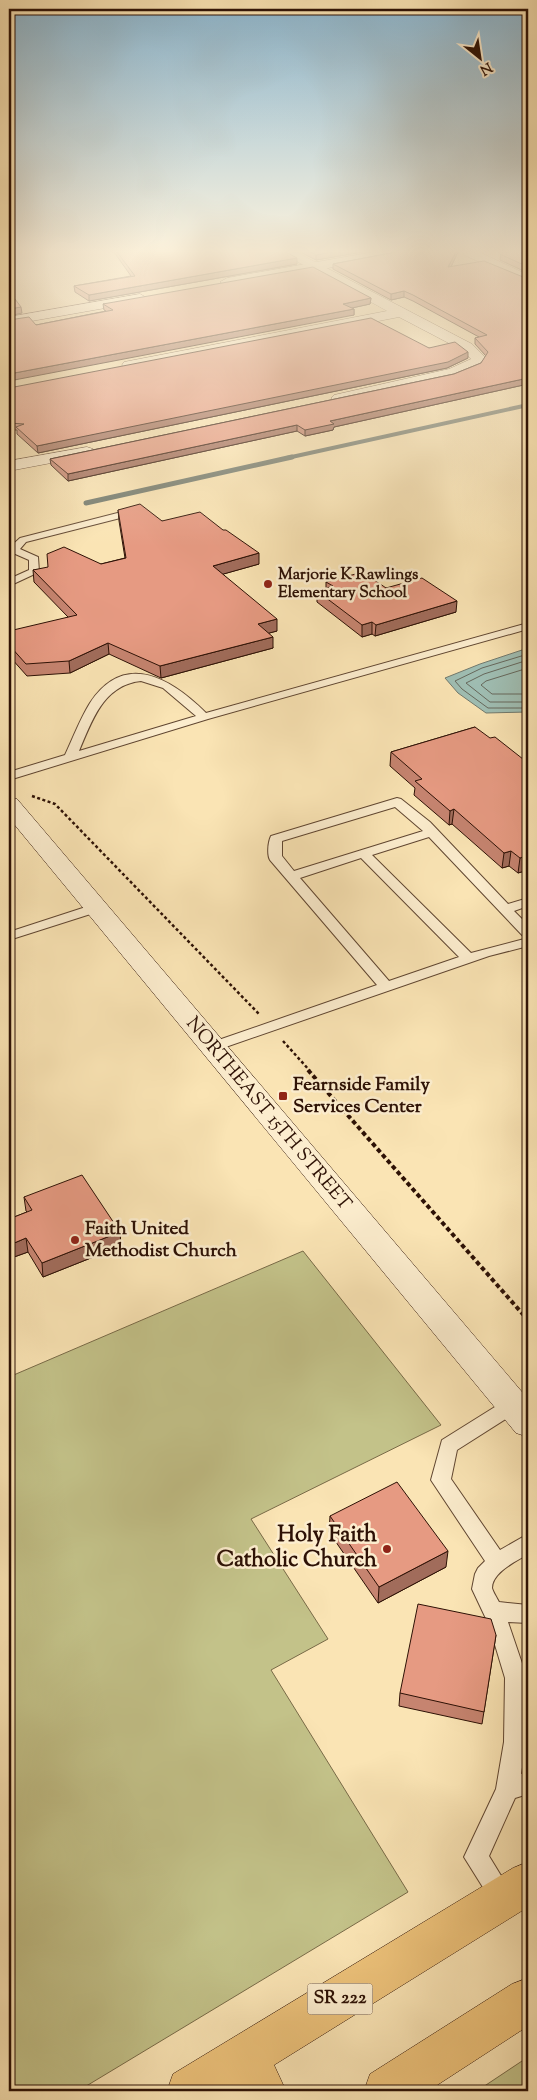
<svg xmlns="http://www.w3.org/2000/svg" width="537" height="2100" viewBox="0 0 537 2100" font-family="'Sorts Mill Goudy',serif">
	<style>
		.green { fill: #c3c289; stroke: #786a47 }
		.water { fill: #9fbeb3; stroke: #71796d }
		.lines { fill: none; stroke-linecap: round; stroke-linejoin: round }
		.shore { stroke: #66685c; stroke-width: 1 }
		.stream-far1 { stroke: #71796d; stroke-width: 4 }
		.stream { stroke: #71796d; stroke-width: 5 }
		.lane-casing { stroke: #604631; stroke-width: 2 }
		.street-casing { stroke: #604631; stroke-width: 1 }
		.secondary-casing { stroke: #2d1105; stroke-width: 1 }
		.primary-casing { stroke: #2d1105; stroke-width: 1 }
		.path-far1 { stroke: #2d1105; stroke-width: 2.5; stroke-dasharray: 3 2.5; stroke-linecap: butt }
		.path { stroke: #2d1105; stroke-width: 4; stroke-dasharray: 4.5 3; stroke-linecap: butt }
		.lane { fill: #fcedce; fill-rule: evenodd }
		.street { fill: #fcedce; fill-rule: evenodd }
		.secondary { fill: #fcedce; fill-rule: evenodd }
		.primary { fill: #edc27a; fill-rule: evenodd }
		.wall { fill: #c68470; stroke: #2d1105 }
		.shaded-wall { fill: #a16c5b; stroke: #2d1105 }
		.building { fill: #e69a82; stroke: #2d1105 }
		.poi-dot { fill: #8f2418; stroke: #fcedce; stroke-width: 2 }
		.labels { text-anchor: middle; dominant-baseline: central; stroke-width: 5; stroke-linejoin: round; paint-order: stroke }
		.far-poi-label { font-size: 16px; font-weight: bold; fill: #2d1105; stroke: #fcedce; text-anchor: start }
		.shield { fill: #fcedce; stroke: #6b5341; stroke-width: 1 }
		.shield-label { font-size: 18px; font-weight: bold; fill: #2d1105 }
		.poi-label { font-size: 19px; font-weight: bold; fill: #2d1105; stroke: #fcedce; text-anchor: start }
		.street-label { font-size: 19px; fill: #2d1105; stroke: #fcedce }
		.near-poi-label { font-size: 22px; font-weight: bold; fill: #2d1105; stroke: #fcedce; text-anchor: end }
	</style>
	<rect width="100%" height="100%" fill="#fae4b4"/>
	<filter id="stains"><feTurbulence type="fractalNoise" baseFrequency=".004" numOctaves="4"/><feColorMatrix values="0 0 0 0 .2 0 0 0 0 .09 0 0 0 0 .02 0 0 0 .5 -.17"/></filter>
	<radialGradient id="worn" r=".72"><stop offset=".6" stop-color="#630" stop-opacity="0"/><stop offset="1" stop-color="#630" stop-opacity=".3"/></radialGradient>
	<path class="green" d="M303,1251L441,1425L251,1519L328,1639L271,1670L408,1892L78,2091H9V1377Z
		M528,2057V2091H477Z"/>
	<path class="water" d="M528,648V712L486,713L458,693L445,678L480,664Z"/>
	<g class="lines">
		<path class="shore" d="M528,654L482,668L455,681L462,689L488,708H528
			M528,660L484,674L466,683L490,702H528
			M528,668L486,681L481,685L492,694H528"/>
		<path class="stream-far1" d="M287,458L528,405"/>
		<path class="stream" d="M86,503L292,457"/>
		<defs>
			<path id="lane" d="M137,508L140,509V513L26,542L20,549L38,557L39,572L9,586V579L29,570V560L13,553L9,554V548L20,538Z
				M528,623V629L208,719L9,780V772L65,755C73,738 80,719 90,703C125,650 172,679 206,713ZM141,681L163,688L196,716L79,751C92,721 103,685 141,681Z
				M397,798L401,799L430,822L508,904L528,898V906L514,911L528,925V937L523,936L429,837L372,855L471,953L528,938V946L489,956L217,1050H207L205,1047L207,1044L377,985L270,860C267,855 268,842 271,836ZM395,807L423,831L294,871L282,856V841ZM361,858L459,957L389,981L300,878Z
				M95,904L100,905L102,908L100,911L9,940V932Z
				M513,1397L520,1400L522,1405L520,1410L457,1450L451,1479L500,1550L528,1534V1554C517,1561 492,1572 492,1588C493,1592 497,1598 499,1602L528,1605V1623L508,1622L527,1678L526,1742L521,1774L528,1772V1794L515,1798L489,1856L514,1897L510,1905L502,1909L494,1905L464,1857L496,1789L504,1742L505,1678L489,1625L472,1589L475,1574L478,1568L485,1561L431,1480L442,1440L506,1400Z"/>
			<path id="street" d="M280,252H296L472,344L486,358L480,367L458,376L339,403L334,401L331,398L334,395L449,369L471,359L462,350L399,317L129,369L124,368L122,365L124,362L129,361L387,311Z
				M463,252H479L528,275V284L464,255Z
				M87,447L93,449L95,452L93,455L9,471V461Z"/>
			<path id="secondary" d="M373,252H401L395,256L227,286L220,282L227,278Z
				M140,294L147,298L145,301L9,325V317Z
				M9,797L17,799L528,1399V1437L516,1433L9,818Z"/>
			<path id="primary" d="M528,1862V1907L274,2065L286,2091H238L237,2089L233,2091H167L173,2074L513,1868Z
				M528,1978V2026L428,2091H364L370,2074L512,1984Z"/>
		</defs>
		<use href="#lane" class="lane-casing"/>
		<use href="#street" class="street-casing"/>
		<use href="#secondary" class="secondary-casing"/>
		<use href="#primary" class="primary-casing"/>
		<path class="path-far1" d="M32,796L55,804L259,1014
			M283,1041L310,1071"/>
		<path class="path" d="M308,1070L528,1320"/>
		<use href="#lane" class="lane"/>
		<use href="#street" class="street"/>
		<use href="#secondary" class="secondary"/>
		<use href="#primary" class="primary"/>
	</g>
	<path class="wall" d="M114,252H286L297,264L89,301L75,292L74,286L131,276Z
		M300,252H362L316,260Z
		M396,252H458L451,267L528,384L334,427L333,430L305,436L297,431L68,481L51,465L50,459L454,374L481,363L486,356L475,344V338L479,337L413,301L404,297L391,300L333,269V264Z
		M501,252H528V273L500,260Z
		M371,298L370,304L351,308L354,309V315L36,325L106,311L104,310L103,304Z
		M429,348L468,358L447,368L38,453L17,434V430H9V388Z
		M118,510L162,521L259,564L223,574L277,631L269,633L273,648L161,678L109,654L70,673L27,676L11,658L10,646L68,617L34,582L33,570L101,564L125,558L119,521Z
		M326,582L386,588L456,612L375,636L372,634L362,637L317,602V591L326,588Z
		M475,727L528,870L518,873L509,866L502,868L452,824L449,825L414,795L415,788L390,766L391,752Z
		M24,1197L120,1232L121,1246L43,1277L28,1252L14,1257L9,1248V1219L27,1212L26,1211Z
		M330,1516L446,1567L378,1603L329,1532Z
		M496,1635L482,1724L399,1706L400,1693Z"/>
	<path class="shaded-wall" d="M332,252H362L316,260V255Z
		M456,252H458L448,273V267Z
		M297,258V264L89,301V295Z
		M404,291V297L391,300V294Z
		M371,298L370,304L343,310V304Z
		M21,307L22,313L9,316V309Z
		M354,309V315L9,381V374Z
		M468,352V358L447,368L38,453L37,446Z
		M528,378V384L334,427L333,430L305,436V430L330,421Z
		M297,425V431L68,481V474Z
		M259,553V564L213,577V566Z
		M457,601L456,612L375,636L376,625Z
		M277,619V631L258,636V624Z
		M372,622V634L362,637V625Z
		M273,637V648L161,678L160,666Z
		M108,643L109,654L70,673L69,661Z
		M454,809L452,824L449,825L450,811Z
		M511,851L509,866L502,868L504,853Z
		M528,855V870L518,873L520,858Z
		M120,1232L121,1246L43,1277L42,1263Z
		M26,1238L28,1252L14,1257L12,1244Z
		M448,1551L446,1567L378,1603L379,1587Z"/>
	<path class="building" d="M117,252H286L297,258L89,295L74,286L135,276Z
		M311,252H332L316,255Z
		M396,252H456L448,267L484,261L528,279V378L330,421L334,424L305,430L297,425L68,474L50,459L454,374L481,363L488,352L475,338L487,335L413,295L404,291L391,294L333,264Z
		M501,252H528V267L500,254Z
		M313,267L371,298L343,304L354,309L9,374V320L29,317L36,325L113,310L103,304Z
		M9,299H15L21,307L9,309Z
		M371,318L429,348L455,342L468,352L448,362L37,446L16,427L24,424L9,423V388Z
		M140,504L162,521L200,512L223,530H226L259,553L213,566L277,619L258,624L273,637L160,666L108,643L69,661L26,664L10,646L9,631L77,615L33,570L48,567L47,554L64,547L101,564L126,558L118,510Z
		M363,572L386,588L422,578L457,601L376,625L372,622L362,625L317,591L333,586L326,582Z
		M475,727L490,738L495,737L528,763V855L520,858L511,851L504,853L454,809L450,811L415,781L422,779L391,752Z
		M82,1175L120,1232L42,1263L26,1238L12,1244L9,1238V1219L32,1210L24,1197Z
		M397,1482L448,1551L379,1587L330,1516Z
		M418,1604L491,1619L496,1635L484,1712L400,1693Z"/>
	<linearGradient id="sky" x2="0" y2="1"><stop stop-color="#8bb8d3"/><stop offset="0.46" stop-color="#fdf3dd"/><stop offset="1" stop-color="#fdf3dd" stop-opacity="0"/></linearGradient>
	<rect width="537" height="546" fill="url(#sky)"/>
	<g class="poi-dot">
		<circle cx="268" cy="584" r="5"/>
		<rect x="278" y="1091" width="10" height="10" rx="2.5"/>
		<circle cx="75" cy="1240" r="5"/>
		<circle cx="387" cy="1549" r="5"/>
	</g>
	<g class="labels">
		<g class="far-poi-label">
			<text x="278" y="575">Marjorie K Rawlings<tspan x="278" dy="18">Elementary School</tspan></text>
		</g>
		<rect class="shield" x="307.5" y="1983.5" width="65" height="31" rx="4"/>
		<g class="shield-label">
			<text x="340" y="1999">SR 222</text>
		</g>
		<g class="poi-label">
			<text x="293" y="1085">Fearnside Family<tspan x="293" dy="22">Services Center</tspan></text>
			<text x="85" y="1229">Faith United<tspan x="85" dy="22">Methodist Church</tspan></text>
		</g>
		<g class="street-label">
			<text transform="translate(268 1114) rotate(50)">NORTHEAST 15TH STREET</text>
		</g>
		<g class="near-poi-label">
			<text x="377" y="1536">Holy Faith<tspan x="377" dy="25">Catholic Church</tspan></text>
		</g>
	</g>
	<rect width="537" height="2100" fill="none" stroke="#fae4b4" stroke-width="30"/>
	<rect x="10" y="10" width="517" height="2080" fill="none" stroke="#2d1105" stroke-width="2.5"/>
	<rect x="15" y="15" width="507" height="2070" fill="none" stroke="#2d1105"/>
	<g transform="translate(480 58) rotate(150)" stroke="#fcedce" stroke-width="4" paint-order="stroke">
	<path d="M0-4L9 19L0 12L-9 19Z" fill="#2d1105"/>
	<text y="-8" font-size="14" font-weight="bold" text-anchor="middle" fill="#2d1105">N</text>
	</g>
	<rect width="100%" height="100%" filter="url(#stains)"/>
	<rect width="100%" height="100%" fill="url(#worn)"/>
</svg>
